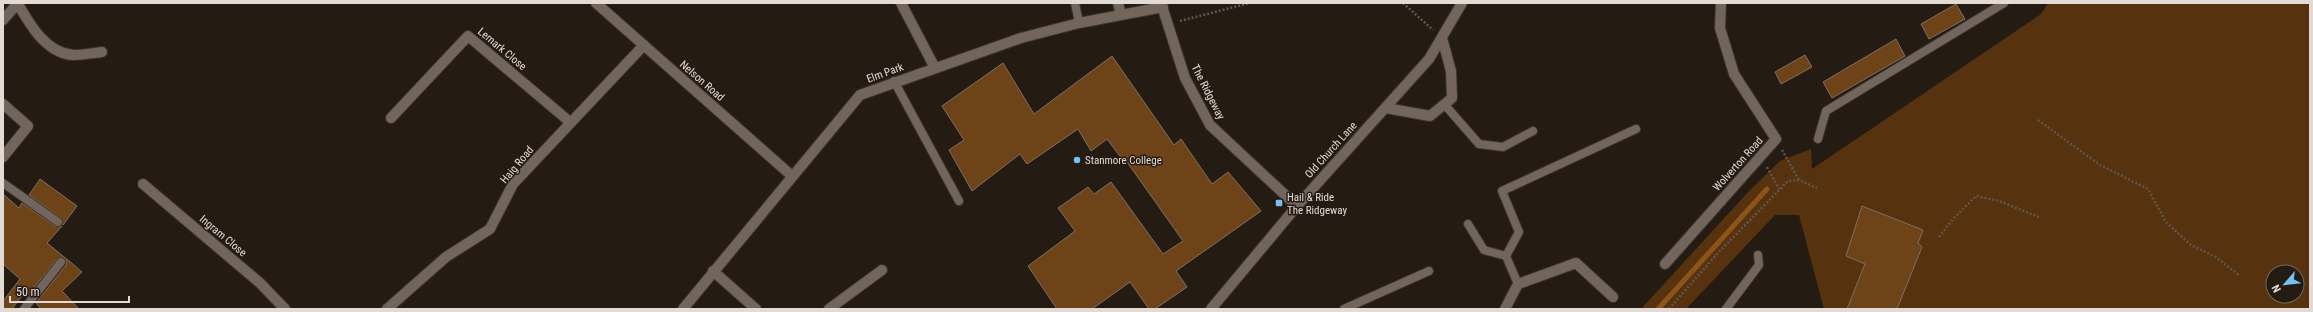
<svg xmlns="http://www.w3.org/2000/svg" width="2313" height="312" viewBox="0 0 2313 312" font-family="'Roboto Condensed',sans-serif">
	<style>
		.green { fill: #56320e; fill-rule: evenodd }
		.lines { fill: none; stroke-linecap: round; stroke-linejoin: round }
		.stream { stroke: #8d5419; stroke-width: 5 }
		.building { fill: #6f4318; stroke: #7b7066 }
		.service-casing { stroke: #3c3530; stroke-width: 10 }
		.minor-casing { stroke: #3c3530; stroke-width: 12 }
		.tertiary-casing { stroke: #3c3530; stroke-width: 12 }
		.path { stroke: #5e564f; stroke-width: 2.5; stroke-dasharray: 2 2; stroke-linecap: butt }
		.service { stroke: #71655c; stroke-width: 8 }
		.minor { stroke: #71655c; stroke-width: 10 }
		.tertiary { stroke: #71655c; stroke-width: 10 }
		.poi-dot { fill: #74c0f6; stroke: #241b13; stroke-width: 1.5 }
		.labels { text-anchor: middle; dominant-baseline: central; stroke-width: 3; stroke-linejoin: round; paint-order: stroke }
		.street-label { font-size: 11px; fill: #e1dad5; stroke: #241b13 }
		.poi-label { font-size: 11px; fill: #e1dad5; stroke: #241b13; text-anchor: start }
	</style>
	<rect width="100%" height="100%" fill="#241b13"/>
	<path class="green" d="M2048,3H2310V309H1824L1799,215H1775L1686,309H1641L1749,191L1780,161L1811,149L1812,169L2041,14ZM2273,272H2297V296H2273Z"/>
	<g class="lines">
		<path class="stream" d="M1658,309L1767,189"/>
	</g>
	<path class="building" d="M1956,4L1965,19L1929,39L1921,24Z
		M1896,39L1905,56L1832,98L1823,82Z
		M1805,55L1812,67L1781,84L1775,72Z
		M1112,56L1174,145L1181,139L1212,184L1228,172L1261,211L1176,271L1187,287L1155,309H1149L1130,282L1092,309H1057L1028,266L1075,231L1058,208L1088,187L1094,194L1111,182L1163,254L1183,241L1127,162L1125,163L1107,139L1091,151L1078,129L1027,164L1020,154L972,191L949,150L964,140L942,106L1003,63L1034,114Z
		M40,179L77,206L63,225L61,218L29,195Z
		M3,194L19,208L22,203L55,226H62L47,243L74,265L82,272L62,291L79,309H41L36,303L66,265V260L61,257L57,259L28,295L25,292L12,309H3V301L20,279L3,264Z
		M1862,206L1923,230L1918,243L1922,247L1897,309H1847L1865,264L1846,256Z"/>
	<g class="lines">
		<defs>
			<path id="service" d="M1075,3L1079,23
				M894,81L959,201
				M1444,104L1479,144L1503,147L1533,131
				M1818,139L1826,111L2004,3
				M3,183L58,222
				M1468,224L1484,250L1506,256L1518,284
				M1506,256L1519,232L1502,191L1636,129
				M24,309L61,262
				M1344,309L1429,271
				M1726,309L1759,265L1758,255"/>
			<path id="minor" d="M596,3L792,176
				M901,3L935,68
				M1118,3L1121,15
				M1161,3L1185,78L1210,125L1297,206
				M18,4C30,25 46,53 73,55C83,55 93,53 102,52
				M3,20L18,3
				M3,104L28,126L3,157
				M1386,108L1430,116L1452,98L1451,71L1442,38
				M391,118L468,36L570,122
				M143,184L260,283L285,309
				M1665,264L1776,139L1734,74L1720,28L1721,3
				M713,271L756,309
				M387,309L446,257L490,229L513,184L644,45
				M683,309L860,95L1021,38L1079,23L1163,7
				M829,309L882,270
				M1505,309L1518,284L1576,263L1613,297"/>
			<path id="tertiary" d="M1211,309L1297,206L1429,59L1462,3"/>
		</defs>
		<use href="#service" class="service-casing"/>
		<use href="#minor" class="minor-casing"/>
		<use href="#tertiary" class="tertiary-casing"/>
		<path class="path" d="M1403,3L1433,30
			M1180,21L1250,3
			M2038,120L2100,165L2148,189L2166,222L2191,245L2216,257L2240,276
			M1782,150L1799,180
			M1767,167L1779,189
			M1939,237L1954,218L1976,196L1999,201L2039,217
			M1669,309L1717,254L1788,181L1799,180L1817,188"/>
		<use href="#service" class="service"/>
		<use href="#minor" class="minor"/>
		<use href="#tertiary" class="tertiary"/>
	</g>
	<g class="poi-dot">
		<circle cx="1077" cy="160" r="4"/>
		<rect x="1275" y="199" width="8" height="8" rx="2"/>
	</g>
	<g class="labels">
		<g class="street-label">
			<text transform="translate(502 49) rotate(40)">Lemark Close</text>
			<text transform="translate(885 73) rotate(-20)">Elm Park</text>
			<text transform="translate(702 81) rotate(41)">Nelson Road</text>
			<text transform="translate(1208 92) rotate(63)">The Ridgeway</text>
			<text transform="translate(1331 150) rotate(-48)">Old Church Lane</text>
			<text transform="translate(1738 164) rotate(-48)">Wolverton Road</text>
			<text transform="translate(517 165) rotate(-50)">Haig Road</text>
			<text transform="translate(223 236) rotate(40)">Ingram Close</text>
		</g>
		<g class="poi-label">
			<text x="1085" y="160">Stanmore College</text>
			<text x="1287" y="197">Hail &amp; Ride<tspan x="1287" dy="13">The Ridgeway</tspan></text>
		</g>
	</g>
	<rect width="2313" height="312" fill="none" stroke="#e1dad5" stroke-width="8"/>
	<g transform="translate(2285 284) rotate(242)"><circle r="19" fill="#241b13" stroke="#706761"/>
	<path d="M0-3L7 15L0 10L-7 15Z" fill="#74c0f6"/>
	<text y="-6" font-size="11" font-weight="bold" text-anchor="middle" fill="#e1dad5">N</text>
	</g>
	<path d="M10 296v6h119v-6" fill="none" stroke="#e1dad5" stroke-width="2"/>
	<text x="16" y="296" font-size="12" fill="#e1dad5" stroke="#241b13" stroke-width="3" paint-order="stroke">50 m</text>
</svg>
